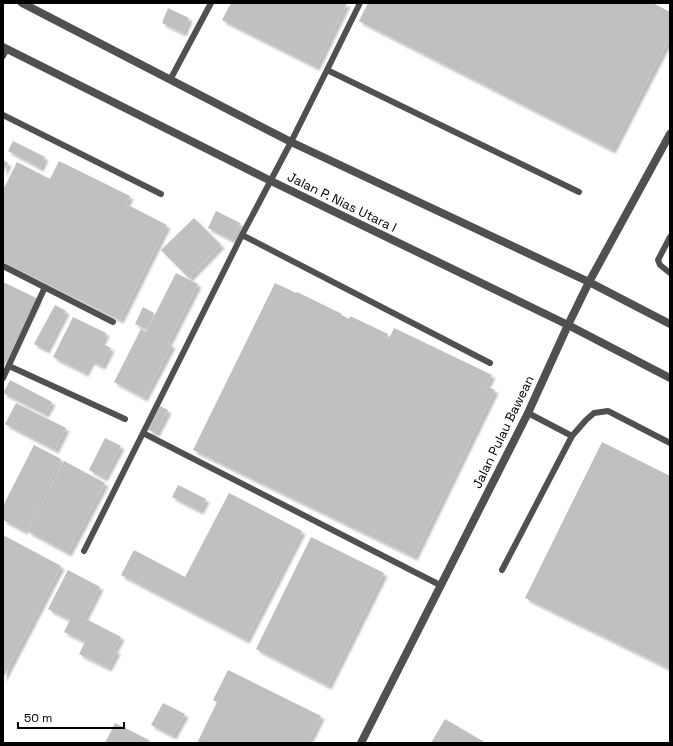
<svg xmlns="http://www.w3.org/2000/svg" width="673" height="746" viewBox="0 0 673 746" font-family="'Space Grotesk',sans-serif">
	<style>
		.building { fill: #c0c0c0; filter: url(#shadow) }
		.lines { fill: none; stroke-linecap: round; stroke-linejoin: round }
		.lane { stroke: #505050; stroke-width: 6 }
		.street { stroke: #505050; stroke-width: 8 }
		.labels { text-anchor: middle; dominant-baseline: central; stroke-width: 3.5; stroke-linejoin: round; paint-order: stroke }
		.street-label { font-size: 13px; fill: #000; stroke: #fff }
	</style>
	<defs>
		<filter id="shadow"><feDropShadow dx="3.5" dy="3.5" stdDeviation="1" flood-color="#0004"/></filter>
	</defs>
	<rect width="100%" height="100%" fill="#fff"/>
	<path class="building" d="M231,3H347L316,67L222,20Z
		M368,3H653L670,12V37L612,150L359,21Z
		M168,8L189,18L183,33L162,23Z
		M13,141L45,157L40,168L8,151Z
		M3,160L8,163L3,173Z
		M59,161L130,196L126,204L167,225L120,320L3,262V190L17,162L50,179Z
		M216,211L240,223L232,240L208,228Z
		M194,218L221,245L189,278L161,250Z
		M176,273L198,284L168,343L172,345L144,398L114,382L141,329L146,332Z
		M3,282L38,299L3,368Z
		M275,283L296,293L297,292L342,314L341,315L349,319L350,316L388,334L386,338L389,339L394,328L492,375L486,386L495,390L414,557L193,450Z
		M55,305L66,311L46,350L34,344Z
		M143,307L154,313L146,329L135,324Z
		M73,317L106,333L101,343L111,348L102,366L91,361L85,373L53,357Z
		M10,380L52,402L45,414L3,393Z
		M16,403L66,428L55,450L5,424Z
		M160,406L168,410L156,433L148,430Z
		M105,438L121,446L104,478L89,470Z
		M602,442L670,476V669L525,598Z
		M34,445L61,459L24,531L3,520V506Z
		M64,461L105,483L68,553L27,531Z
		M178,485L206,499L200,511L172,497Z
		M229,493L302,531L246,640L121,575L134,550L185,577Z
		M3,535L61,566L3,678Z
		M311,537L384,573L328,686L256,649Z
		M68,570L100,587L84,618L121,637L114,650L117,651L108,668L79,654L85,642L64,632L70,620L48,609Z
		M228,670L321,716L308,743H197L217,702L213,700Z
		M163,703L185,714L173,736L151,725Z
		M445,719L486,743H431Z
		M115,723L149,740L148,743H105Z"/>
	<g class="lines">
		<path class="lane" d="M3,56L7,49
			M327,70L360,3
			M170,80L211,3
			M3,115L161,194
			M242,235L490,363
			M670,237L658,260L660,265L670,273
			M3,266L113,322
			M9,366L125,419
			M3,378L45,287
			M528,413L572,436
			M84,551L143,433
			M502,570L572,436L586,420L594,413L608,411L670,443
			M440,585L143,433L242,235L291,142L327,70L579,192"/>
		<path class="street" d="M22,3L291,142L589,282L670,324
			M3,47L271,181L568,325L670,378
			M361,743L528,413L568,325L589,282L670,134"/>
	</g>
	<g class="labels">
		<g class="street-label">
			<text transform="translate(342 202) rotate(26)">Jalan P. Nias Utara I</text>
			<text transform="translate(503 432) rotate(-64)">Jalan Pulau Bawean</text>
		</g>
	</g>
	<rect width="673" height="746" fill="none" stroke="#000000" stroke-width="8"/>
	<path d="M18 722v6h106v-6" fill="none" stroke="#000000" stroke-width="2"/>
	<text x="24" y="722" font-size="12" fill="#000000" stroke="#ffffff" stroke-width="3" paint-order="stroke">50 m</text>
</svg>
